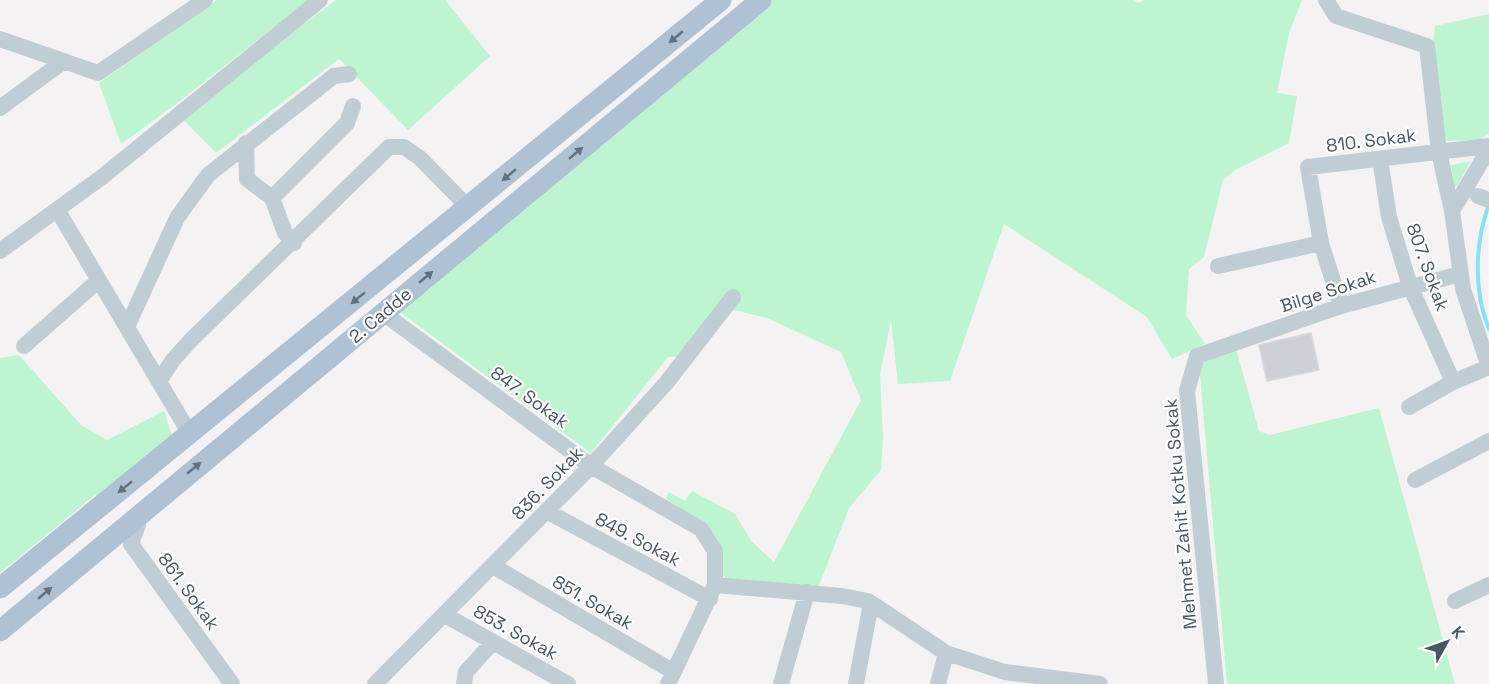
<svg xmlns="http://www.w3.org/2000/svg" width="1489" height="684" viewBox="0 0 1489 684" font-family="'Space Grotesk',sans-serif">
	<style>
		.green { fill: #bdf5d1 }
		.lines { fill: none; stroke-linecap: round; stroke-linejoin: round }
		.stream { stroke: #86e2f6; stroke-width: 4 }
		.building { fill: #cdd1d7; stroke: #d5d8de; stroke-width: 1.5 }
		.minor { stroke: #c1cdd5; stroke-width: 16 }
		.major { stroke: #afc2d3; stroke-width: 21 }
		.oneway { fill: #61717e }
		.labels { text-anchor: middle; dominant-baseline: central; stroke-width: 4.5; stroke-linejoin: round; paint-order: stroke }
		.street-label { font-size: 18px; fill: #475662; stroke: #fff }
	</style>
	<rect width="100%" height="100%" fill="#f4f2f2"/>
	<path class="green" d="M217,0H308L172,107L121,144L99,83Z
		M336,0H445L490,56L408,130L339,59L216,153L180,116Z
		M772,0H1133L1138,3L1144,0H1302L1289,33L1277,93L1297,96L1289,143L1235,170L1223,180L1204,257L1189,269L1186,315L1205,344L1172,359L1147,317L1004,224L950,381L898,384L891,320L880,375L883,437L881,470L849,508L818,588L726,581L700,523L666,498L669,492L685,501L692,491L735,514L752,542L774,562L861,400L841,352L767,318L721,307L676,357H668L591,453L396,309Z
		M1489,14V134L1479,140L1443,141L1432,50L1435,26Z
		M1471,161L1457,186L1454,187L1451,165Z
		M1236,349L1259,431L1270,435L1379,408L1455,684H1227L1199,364Z
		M19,355L81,425L107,440L164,411L174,442L97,496L95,495L0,573V358Z"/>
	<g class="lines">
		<path class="stream" d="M1489,204C1475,243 1473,290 1489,329"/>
	</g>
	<path class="building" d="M1311,333L1319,370L1267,381L1259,345Z"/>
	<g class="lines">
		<path class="minor" d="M1326,0L1336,16L1427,46L1439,152L1452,211
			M0,39L98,73L205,0
			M0,108L64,61
			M246,143L247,179L272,198L285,233L294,243
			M1380,159L1389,217L1410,286L1453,382
			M1478,196L1489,200
			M272,198L347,123L353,106
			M58,211L190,434
			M0,251L102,177L320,0
			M1218,266L1321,243
			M1341,306L1321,243L1308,167L1489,146
			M383,313L591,466L701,529L715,551V585L668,684
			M127,327L177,218L208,175L334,76L349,74
			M24,346L99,280
			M159,381L173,360L191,340L389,147H404L420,158L469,208
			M1409,407L1453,382L1489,367L1463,289L1452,211L1489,149
			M1415,480L1489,441
			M548,512L710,599
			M134,518L138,525L131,544L232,684
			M493,566L674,672
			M715,585L842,596L868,601L946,653L938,684
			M1455,601L1489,585
			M445,615L568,684
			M946,653L1005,672L1100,684
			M375,684L591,466L667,382L733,297
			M464,684L466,672L493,642
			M781,684L807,592
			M856,684L871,603
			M1216,684L1187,391L1197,356L1341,306L1460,274"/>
		<path class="major" d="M0,588L721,0
			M0,631L761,0"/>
	</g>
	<defs><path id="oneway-solid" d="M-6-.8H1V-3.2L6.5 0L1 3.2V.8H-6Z" transform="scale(1.5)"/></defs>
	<g class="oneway">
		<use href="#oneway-solid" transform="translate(676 37) rotate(140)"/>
		<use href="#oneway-solid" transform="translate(576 153) rotate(-40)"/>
		<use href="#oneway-solid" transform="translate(509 175) rotate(140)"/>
		<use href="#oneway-solid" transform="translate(426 277) rotate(-40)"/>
		<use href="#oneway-solid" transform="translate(358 298) rotate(141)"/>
		<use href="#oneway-solid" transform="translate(194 468) rotate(-39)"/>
		<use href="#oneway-solid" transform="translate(125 487) rotate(141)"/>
		<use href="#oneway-solid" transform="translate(45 593) rotate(-40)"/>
	</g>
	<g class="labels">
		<g class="street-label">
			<text transform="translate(1371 140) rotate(-7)">810. Sokak</text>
			<text transform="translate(1428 267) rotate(70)">807. Sokak</text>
			<text transform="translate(1328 291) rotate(-18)">Bilge Sokak</text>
			<text transform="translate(380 315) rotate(-40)">2. Cadde</text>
			<text transform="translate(530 397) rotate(36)">847. Sokak</text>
			<text transform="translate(547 483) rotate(-46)">836. Sokak</text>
			<text transform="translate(1180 514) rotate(-95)">Mehmet Zahit Kotku Sokak</text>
			<text transform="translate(638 539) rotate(28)">849. Sokak</text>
			<text transform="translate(189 591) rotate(54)">861. Sokak</text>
			<text transform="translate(593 602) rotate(30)">851. Sokak</text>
			<text transform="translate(516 632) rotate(29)">853. Sokak</text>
		</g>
	</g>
	<g transform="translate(1447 642) rotate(50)" stroke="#ffffff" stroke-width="4.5" paint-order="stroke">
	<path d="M0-4.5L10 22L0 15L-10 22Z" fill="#475662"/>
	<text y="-9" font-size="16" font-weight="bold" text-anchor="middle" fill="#475662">K</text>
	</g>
</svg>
